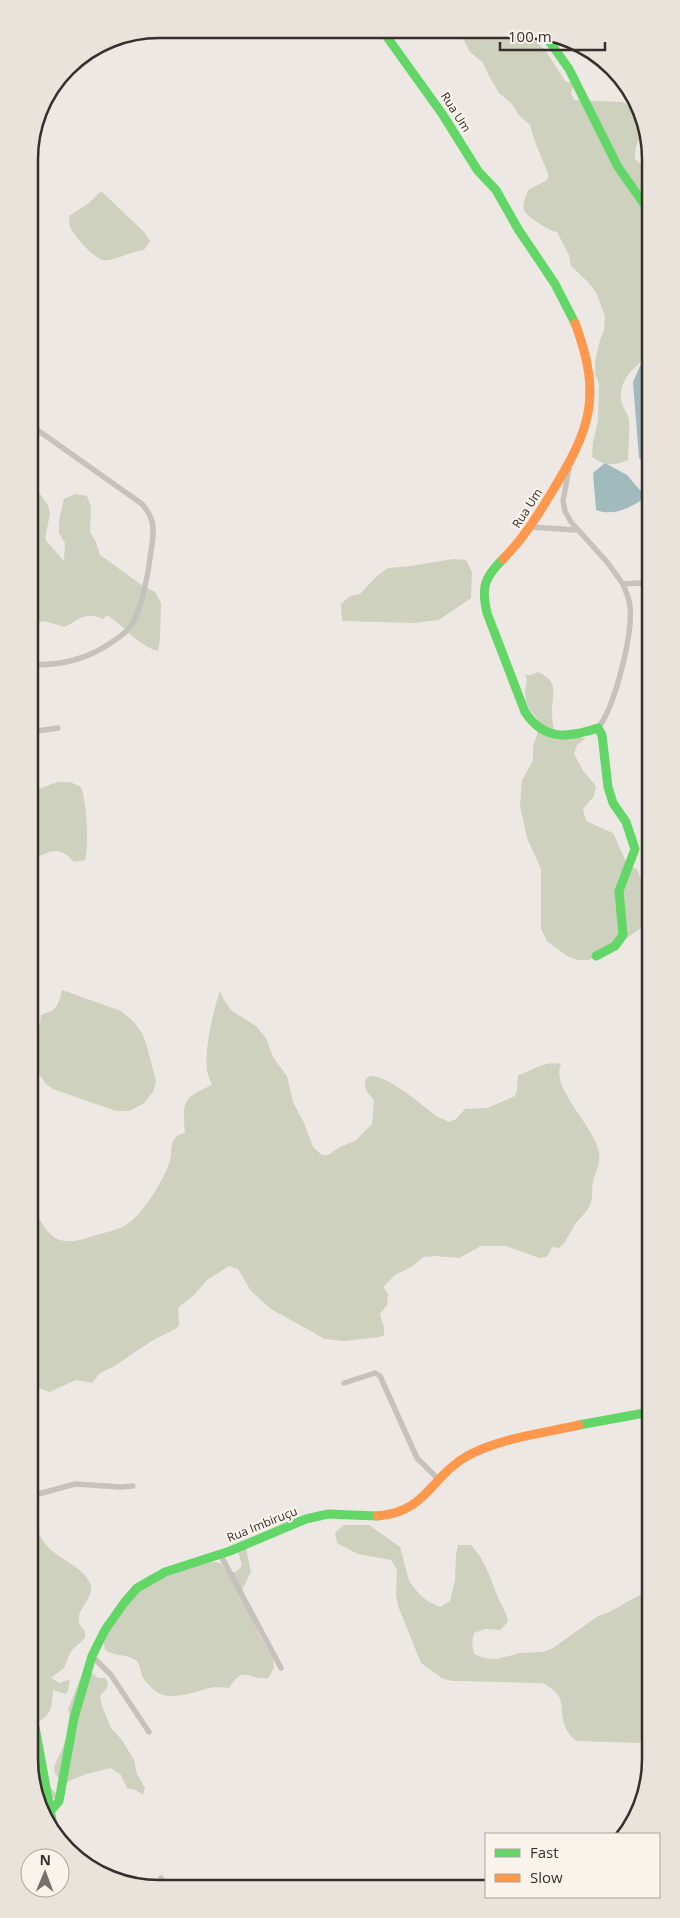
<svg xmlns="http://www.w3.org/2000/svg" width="680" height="1918" viewBox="0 0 680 1918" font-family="'Open Sans',sans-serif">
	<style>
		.green { fill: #cdd1be }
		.water { fill: #a1babc }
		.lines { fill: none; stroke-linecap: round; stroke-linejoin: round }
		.street { stroke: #c6c1bc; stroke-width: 5.5 }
		.fast { stroke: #63d668; stroke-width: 9 }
		.slow { stroke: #ff974d; stroke-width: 9 }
		.labels { text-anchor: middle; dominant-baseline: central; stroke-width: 4; stroke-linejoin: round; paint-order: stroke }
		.street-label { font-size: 12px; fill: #372f2a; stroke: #f9f3eb }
		.rim { fill: none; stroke: #372f2a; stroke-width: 2.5 }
	</style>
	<rect width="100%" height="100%" fill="#ede8e3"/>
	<path class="green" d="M460,31H524L546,51L565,81L574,84L571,93L574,100L622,102L632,105L647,131C637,139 635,146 635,159L645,168H649V357C633,366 619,381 621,400C622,407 628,413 629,421C630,434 628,447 628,460C613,466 606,466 592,457L593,442L598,421L599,384L595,373V361L600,340L604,330L605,317L597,294L589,283L571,266L569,255L557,232C550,231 526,217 524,210C522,204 526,196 528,190L547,180L549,176L535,142L530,125L519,115L512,104L499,93L489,76L483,63L469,51Z
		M101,191L144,232L150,241L144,250C132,251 112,262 103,260C95,259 73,235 70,227C69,224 70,219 69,216L89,203Z
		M30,480L48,505L50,514L45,538L47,542L64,561L65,543L59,533V520L64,499L75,494L87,496L91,507L90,532L96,542L100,555L143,586L155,592L161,603L160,640L158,651C140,647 123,625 107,615L103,619C86,611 79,619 65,627L44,621L30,625Z
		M453,559L466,560L472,572L471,598L439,620L414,623L342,621L341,604L350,596L360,594L377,576L388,568L411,566Z
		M538,672C560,682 552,693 552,712C552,718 553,725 554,732H567L585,739L577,745L574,754L584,772L596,786L594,796L583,809L586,821L613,833L626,862L629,866L637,869L643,884L650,883V893L645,903L650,910V927L641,928L602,955L588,960H578L567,956L547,941L541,929V869L527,838L520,806L522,780L533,761V747L539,728L537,718L529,709L526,700L525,691L527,680L525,675H531Z
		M58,782H70L81,787C87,803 89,842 85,860L74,862C57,843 50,853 30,860V792Z
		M62,990L121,1011L133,1021L142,1033L146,1043L156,1081L153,1092L143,1104L129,1111H116L53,1089L46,1084L30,1062V1029L40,1025L41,1015C44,1014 46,1013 49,1012C58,1010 60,998 62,990Z
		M220,991L224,1000L232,1011L256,1026L266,1038L273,1057L287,1076L293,1102L304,1123L313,1147L322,1155H328L340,1147L355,1141L372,1124L374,1100C370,1095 364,1090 365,1083C368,1057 430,1112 438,1117C442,1119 446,1120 449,1122L456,1119L465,1109L487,1108L515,1096L517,1090L518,1075C533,1071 543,1060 561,1064C550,1089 595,1126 599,1153C601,1164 595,1172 593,1182C592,1187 592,1193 592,1198C591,1208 583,1215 576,1223C570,1231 567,1242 559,1248L552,1247L549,1254L546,1257L539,1258L506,1246H481L459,1258L435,1256L423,1257L413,1266L395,1275L383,1287L388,1294L387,1305L380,1314L384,1328V1335L380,1337L344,1341L325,1339L271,1309L251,1291L238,1269L229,1266L207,1280L193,1296L180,1306L178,1310L179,1324L177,1328L153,1340L113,1367L100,1373L92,1383L76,1380L49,1392L37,1387L31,1388V1202C47,1235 54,1250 93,1236C105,1232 118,1231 129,1223C144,1212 163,1181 169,1164C172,1156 170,1144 175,1138C177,1135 181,1134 185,1133C182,1101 183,1098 212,1085C211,1082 209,1078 208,1075C202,1057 214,1008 220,991Z
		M31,1524L34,1526C39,1533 43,1542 49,1548C61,1560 83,1567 90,1583C98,1600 65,1614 85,1631V1638L71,1651L64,1668L51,1678L60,1683L70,1679L68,1691L65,1694L53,1690C52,1699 53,1710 45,1717C41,1721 39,1720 37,1726L44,1780L59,1797L45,1802L42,1805L31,1785Z
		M344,1525H369L400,1547L409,1581L419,1594L429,1602L440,1607L450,1601L455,1580L456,1555L458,1545H471C485,1560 490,1577 497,1595C501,1605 506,1611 508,1622L500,1630L485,1629L474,1633L472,1643L474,1654L484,1658L497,1659L520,1653L543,1652L553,1648L598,1616L609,1612L651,1589V1706L648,1711L640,1743L576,1741C573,1738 569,1735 568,1732C555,1710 572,1697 542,1683L452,1681L442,1678L421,1663L398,1606L396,1595L397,1570L391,1560L358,1554L337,1543L335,1533Z
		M246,1548L251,1572L242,1590L260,1636L273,1658L274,1668L268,1678C247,1681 245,1663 229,1688C223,1688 216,1686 210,1688C192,1692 167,1704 152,1688C148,1684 144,1680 142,1676C140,1670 140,1662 134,1659C124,1654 114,1656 105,1650L103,1638L123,1603L159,1576L209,1561L220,1563L229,1572H236L242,1566L238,1551Z
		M86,1669L98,1678H105L108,1682L107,1688L100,1696L102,1706L111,1728L122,1740L134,1760L137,1774L145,1788L143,1795L136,1790L127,1788L121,1775L111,1768L86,1774L67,1782C44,1774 58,1761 63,1747C66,1739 67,1733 72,1725L68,1709L80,1679Z"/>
	<path class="water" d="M649,349V465L639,458L633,382L647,350Z
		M605,463L627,475L646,497C632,507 614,517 596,510L593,473Z"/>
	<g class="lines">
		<path class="street" d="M29,424L142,504C158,522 153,536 150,558C148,575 140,615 130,627C126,633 118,638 112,642C87,660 61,665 30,665
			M569,468L563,501L565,511L571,522L607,562L623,584L638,583L649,584
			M530,527L577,530
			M598,728C615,707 633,634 630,606C629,598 626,592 623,584
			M30,732L58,728
			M344,1383L375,1373L380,1376L417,1458L439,1480
			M31,1496L75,1484L120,1487L133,1486
			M220,1554L281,1668
			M92,1656L111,1675L149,1732
			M157,1887L161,1878"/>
		<path class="fast" d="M382,30L443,115L478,171L496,190L518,229L555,284L575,323
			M542,31L569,69L618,167L649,211
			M503,559C484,578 481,587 487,613L525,712C544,741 568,738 598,728L602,735L608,787L613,803L626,822L635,849L619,891L623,935L615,946L596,956
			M579,1425L650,1412
			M31,1705L53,1826
			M50,1812L59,1801L74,1718L92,1656L105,1630L124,1603L137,1588L165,1572L230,1551L306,1519L328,1514L377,1516"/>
		<path class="slow" d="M503,559C522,540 536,518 550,495C590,430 603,398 575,323
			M377,1516C427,1513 431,1475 469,1455C500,1438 545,1433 579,1425"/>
	</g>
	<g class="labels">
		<g class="street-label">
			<text transform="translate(456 112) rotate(57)">Rua Um</text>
			<text transform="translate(527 508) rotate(-57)">Rua Um</text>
			<text transform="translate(262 1524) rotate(-22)">Rua Imbiruçu</text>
		</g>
	</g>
	<path d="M0 0H680V1918H0ZM159 38H521A121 121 0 0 1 642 159V1759A121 121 0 0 1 521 1880H159A121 121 0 0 1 38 1759V159A121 121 0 0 1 159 38Z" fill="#e9e3dc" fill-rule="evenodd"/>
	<path class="rim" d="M159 38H521A121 121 0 0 1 642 159V1759A121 121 0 0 1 521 1880H159A121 121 0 0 1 38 1759V159A121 121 0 0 1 159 38Z"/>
	<rect x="485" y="1833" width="175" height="65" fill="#f9f3eb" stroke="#aba59e"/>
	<rect x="495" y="1849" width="25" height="8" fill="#63d668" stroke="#aba59e"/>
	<text x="530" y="1858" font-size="15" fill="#372f2a">Fast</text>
	<rect x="495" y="1874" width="25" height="8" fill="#ff974d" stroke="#aba59e"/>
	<text x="530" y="1883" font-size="15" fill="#372f2a">Slow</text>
	<g transform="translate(45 1873) rotate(1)"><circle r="24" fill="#f9f3eb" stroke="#aba59e"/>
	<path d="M0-4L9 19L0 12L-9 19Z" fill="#77706b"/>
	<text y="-8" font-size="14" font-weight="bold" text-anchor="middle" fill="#372f2a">N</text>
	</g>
	<path d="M500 42v8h105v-8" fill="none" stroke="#372f2a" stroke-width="2.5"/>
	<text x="508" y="42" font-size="15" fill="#372f2a" stroke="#f9f3eb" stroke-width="4" paint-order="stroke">100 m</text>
</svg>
